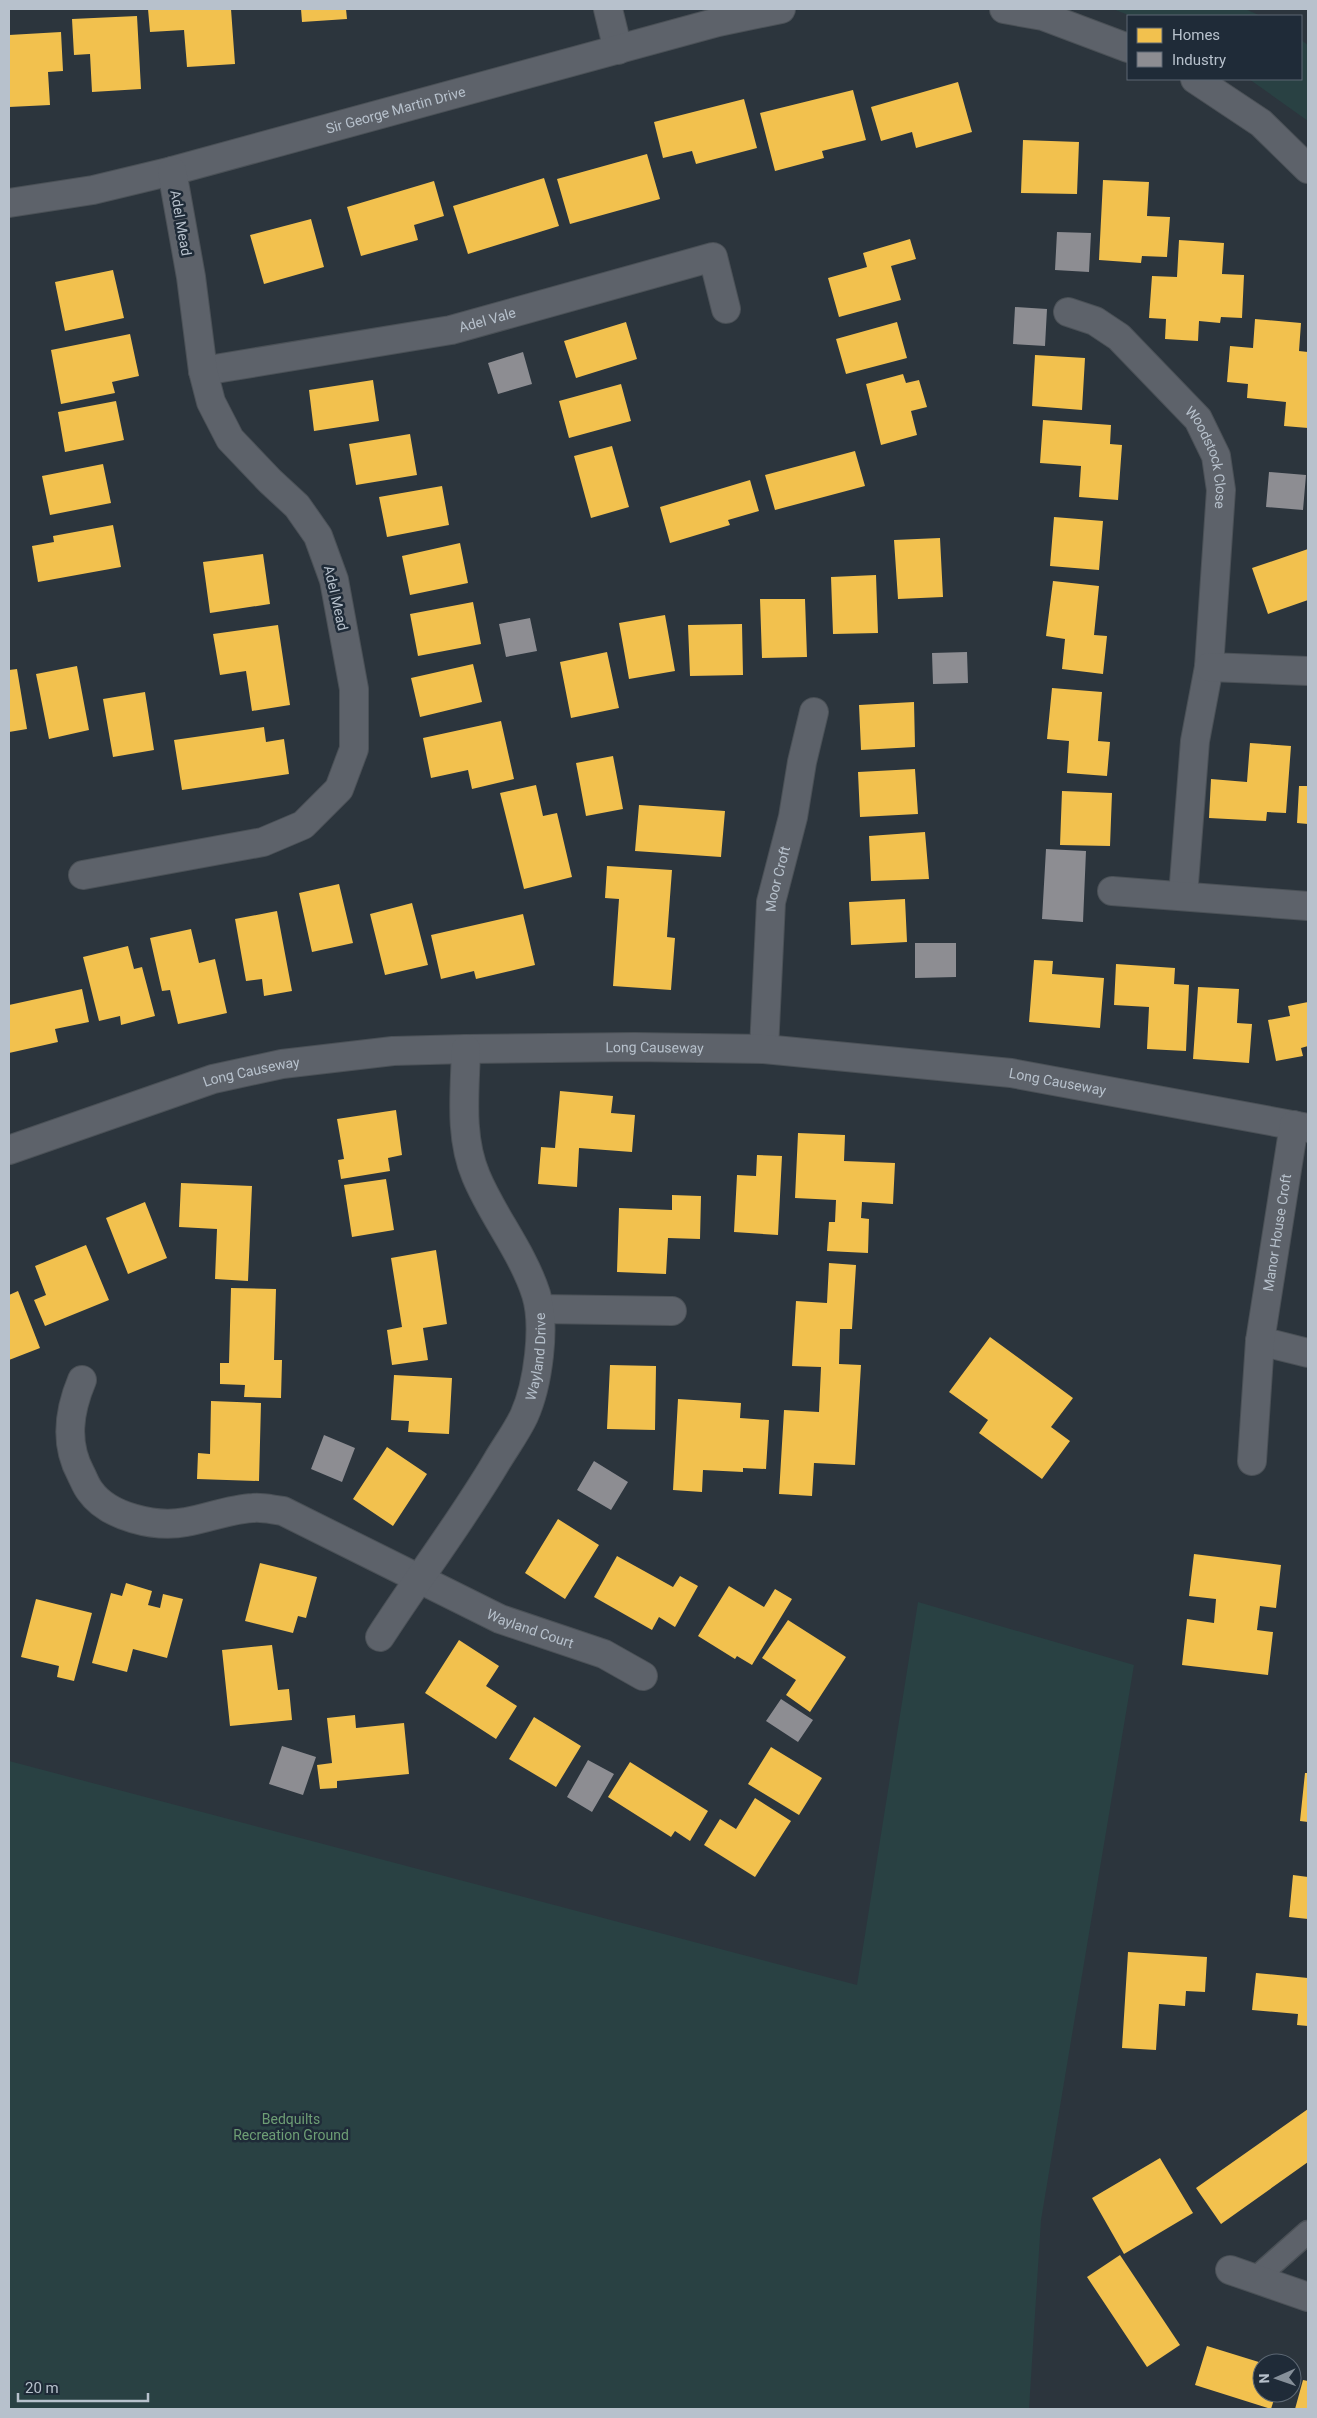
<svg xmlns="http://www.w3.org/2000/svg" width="1317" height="2418" viewBox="0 0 1317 2418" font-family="Roboto,sans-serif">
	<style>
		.green { fill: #294143 }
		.homes { fill: #f2c14e }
		.industry { fill: #8d8d92 }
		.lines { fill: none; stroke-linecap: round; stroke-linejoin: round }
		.lane-casing { stroke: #4b5157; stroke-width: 25 }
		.street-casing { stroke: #4b5157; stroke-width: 30 }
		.lane { stroke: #5d626a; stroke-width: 22 }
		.street { stroke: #5d626a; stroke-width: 28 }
		.labels { text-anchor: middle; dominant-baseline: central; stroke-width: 5; stroke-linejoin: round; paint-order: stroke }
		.street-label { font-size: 14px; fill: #b7c1cc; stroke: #1f2b38 }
		.park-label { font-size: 14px; fill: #6e9e75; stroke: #1f2b38 }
	</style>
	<rect width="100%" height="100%" fill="#2c353d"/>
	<path class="green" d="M1113,9H1245L1261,16H1131Z
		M1301,40L1308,45V121L1249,79H1301Z
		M918,1602L1134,1665L1041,2220L1029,2409H9V1761L857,1985Z"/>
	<path class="homes" d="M148,9H231L235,64L187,67L184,30L150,32Z
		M301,9H346L347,19L302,22Z
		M137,16L141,89L92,92L90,54L74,55L72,19Z
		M61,32L63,71L48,72L50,105L9,107V35Z
		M958,82L972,132L916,148L912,132L881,141L871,107Z
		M853,90L866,140L822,151L824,158L775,171L760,113Z
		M744,99L757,148L696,164L692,151L663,158L654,122Z
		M1023,140L1079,142L1077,194L1021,193Z
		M647,154L660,199L570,224L557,179Z
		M544,178L559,226L468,254L453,206Z
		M1103,180L1149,182L1147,216L1170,217L1167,257L1142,256L1141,263L1099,260Z
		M434,181L444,216L414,225L418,240L361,256L347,207Z
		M311,219L324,267L264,284L250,235Z
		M910,239L916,259L891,266L901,300L839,317L828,278L867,267L863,253Z
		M1179,240L1224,243L1222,274L1244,275L1242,318L1221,317L1220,323L1199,321L1198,341L1165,339L1166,319L1149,318L1152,276L1177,277Z
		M113,270L124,318L65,331L55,282Z
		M1255,319L1301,323L1299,351L1308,352V428L1284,426L1286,402L1247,398L1248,384L1227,382L1230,346L1253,348Z
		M626,322L637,359L576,378L564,341Z
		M897,322L907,358L846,374L836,339Z
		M130,334L139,376L112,382L115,393L61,404L51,350Z
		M1035,355L1085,358L1082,410L1032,406Z
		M903,374L906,383L919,380L927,407L911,411L917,435L881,445L866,384Z
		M373,380L379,421L314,431L309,390Z
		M621,384L631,421L569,438L559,401Z
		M116,401L124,440L65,452L58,412Z
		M1043,420L1111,425L1110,444L1122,445L1118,500L1079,497L1081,466L1040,463Z
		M410,434L417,475L356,485L349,444Z
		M612,446L629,507L591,518L574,456Z
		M855,451L865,486L775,510L765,475Z
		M103,464L111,503L50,515L42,476Z
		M750,480L759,511L728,520L730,525L670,543L660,507Z
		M442,486L449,525L387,537L379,497Z
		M1054,517L1103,521L1099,570L1050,566Z
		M113,525L121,567L38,582L32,546L54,542L53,536Z
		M940,538L943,597L898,599L894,540Z
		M460,543L468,583L410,595L402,556Z
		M1308,549V600L1268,614L1252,568Z
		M263,554L270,604L210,613L203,562Z
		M876,575L878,633L833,634L831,577Z
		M1053,581L1099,586L1094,635L1107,636L1103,674L1062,669L1065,639L1046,636Z
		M760,599H805L807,657L762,658Z
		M473,602L481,644L418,656L410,614Z
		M665,615L675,671L629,679L619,623Z
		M742,624L743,675L690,676L688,625Z
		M278,625L290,705L252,711L246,671L220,675L213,634Z
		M607,652L619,708L571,718L560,662Z
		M473,664L482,702L420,717L411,678Z
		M77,666L89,730L49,739L36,674Z
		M17,669L27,729L9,732V670Z
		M1052,688L1102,692L1098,741L1110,742L1107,776L1067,773L1069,741L1047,739Z
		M145,692L154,750L113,757L103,699Z
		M914,702L915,747L861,750L859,705Z
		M501,721L514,779L472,789L468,770L431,778L423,738Z
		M264,727L266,742L284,739L289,774L182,790L174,740Z
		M1250,743L1291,746L1286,813L1267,812L1266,821L1209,818L1211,779L1247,782Z
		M613,756L623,809L586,816L576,763Z
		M915,769L918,814L860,817L858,772Z
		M536,785L543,816L557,813L572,877L524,889L500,793Z
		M1299,786H1308V824L1297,823Z
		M1062,791L1112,793L1110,846L1060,845Z
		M639,805L725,811L721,857L635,851Z
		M925,832L929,879L871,881L869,836Z
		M607,866L672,870L667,937L675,938L671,990L613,986L619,899L605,898Z
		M339,884L353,943L312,952L299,893Z
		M905,899L907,942L851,945L849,902Z
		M412,903L428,965L385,975L370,914Z
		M277,911L292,991L264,996L262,979L246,981L235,919Z
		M523,914L535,965L476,979L474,971L441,979L431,935Z
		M191,929L199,963L215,959L227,1013L178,1024L170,990L162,991L150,938Z
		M128,946L134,969L142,967L155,1016L121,1025L120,1016L99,1021L83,957Z
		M1034,960L1053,961L1052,974L1104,978L1100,1028L1029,1022Z
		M1116,964L1175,968L1174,984L1189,985L1186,1051L1147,1049L1149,1007L1114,1005Z
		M1198,987L1239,989L1237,1023L1252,1024L1249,1063L1193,1059Z
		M82,989L89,1022L55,1029L58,1042L9,1053V1005Z
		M1308,1002V1046L1301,1048L1303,1056L1276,1061L1268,1020L1290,1016L1288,1006Z
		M560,1091L613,1096L611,1113L635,1115L632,1152L579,1148L577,1187L538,1184L541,1147L555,1148Z
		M396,1110L402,1155L388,1158L390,1171L341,1179L338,1160L344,1159L337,1119Z
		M798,1133L845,1135L844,1161L895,1163L893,1204L862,1202L861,1218L869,1219L868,1253L827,1251L829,1222H835L836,1200L795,1198Z
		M757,1155L782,1156L778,1235L734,1232L737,1175L756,1176Z
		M386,1179L394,1230L352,1237L344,1185Z
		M181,1183L252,1186L248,1281L215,1279L217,1229L179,1227Z
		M672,1195L701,1196L700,1239L668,1238L666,1274L617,1272L619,1208L672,1210Z
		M145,1202L167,1258L128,1274L106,1218Z
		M86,1245L109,1300L45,1326L34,1300L46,1295L35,1266Z
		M436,1250L447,1324L423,1328L428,1360L392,1365L387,1330L402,1327L391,1258Z
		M829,1263L856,1265L852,1329H840L839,1364L861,1365L855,1465L814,1463L812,1496L779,1494L784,1410L819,1412L821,1367L792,1366L796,1301L827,1303Z
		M231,1288L276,1289L274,1360H282L281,1398L244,1397L245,1385L220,1384V1363H229Z
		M18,1291L40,1348L9,1360V1295Z
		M990,1337L1073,1398L1051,1427L1070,1441L1042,1479L979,1433L988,1420L949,1392Z
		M610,1365L656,1366L655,1430L607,1429Z
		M394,1375L452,1378L449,1434L408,1432L409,1421L391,1420Z
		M678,1399L741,1403L740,1418L769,1420L766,1469L743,1468V1472L703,1470L702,1492L673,1490Z
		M211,1401L261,1403L259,1481L197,1479L198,1453L210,1454Z
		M387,1447L427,1474L393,1526L353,1499Z
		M558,1519L599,1545L565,1599L525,1573Z
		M1194,1554L1281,1565L1276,1608L1260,1606L1257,1630L1273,1632L1268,1675L1182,1665L1187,1619L1214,1623L1216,1599L1189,1596Z
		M617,1556L673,1587L680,1576L698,1586L675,1627L659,1617L652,1630L594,1597Z
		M260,1563L317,1577L306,1618L298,1616L293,1633L245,1621Z
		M126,1583L152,1591L148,1605L160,1608L163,1594L183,1599L167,1658L133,1649L127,1672L92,1663L111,1593L122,1596Z
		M729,1586L764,1607L775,1589L792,1599L752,1665L737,1656L735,1659L698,1636Z
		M36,1599L92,1613L74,1681L57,1677L59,1666L21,1657Z
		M788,1620L846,1657L810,1712L786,1695L796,1680L762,1658Z
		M459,1640L499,1666L486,1686L517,1706L496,1739L425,1693Z
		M272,1645L278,1690L289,1689L292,1720L230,1726L222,1650Z
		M355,1715L356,1728L404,1723L409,1774L337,1781V1788L320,1789L317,1765L332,1763L327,1718Z
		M534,1717L581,1746L556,1787L509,1759Z
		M771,1747L822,1778L799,1815L748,1784Z
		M630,1762L708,1811L690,1841L675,1831L671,1837L608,1797Z
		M1305,1773H1308V1822L1300,1821Z
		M755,1798L791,1821L755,1877L704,1845L720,1819L736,1829Z
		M1293,1875L1308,1877V1919L1289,1917Z
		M1128,1952L1207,1957L1205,1992L1186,1991L1185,2006L1159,2004L1156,2050L1122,2048Z
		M1256,1973L1308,1978V2026L1297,2025L1298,2014L1252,2010Z
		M1308,2109V2162L1221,2224L1196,2188Z
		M1160,2158L1193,2213L1124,2254L1092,2198Z
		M1120,2255L1180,2345L1147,2367L1087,2277Z
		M1207,2346L1262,2363V2393H1276L1271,2409L1195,2385Z
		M1303,2380L1308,2381V2409H1295Z"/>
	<path class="industry" d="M1057,232L1091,233L1089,272L1055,270Z
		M1015,307L1047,309L1045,346L1013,344Z
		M523,352L532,384L498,394L488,363Z
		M1269,472L1306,475L1303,510L1266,507Z
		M530,618L537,651L506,657L499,624Z
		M967,652L968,683L933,684L932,653Z
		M1046,849L1086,851L1083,922L1042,919Z
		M915,943H956V977L915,978Z
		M324,1435L355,1448L342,1482L311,1469Z
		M594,1461L628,1482L611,1510L577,1490Z
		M781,1699L813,1720L798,1742L766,1721Z
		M282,1746L316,1757L303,1795L269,1784Z
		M588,1760L614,1774L592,1812L567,1797Z"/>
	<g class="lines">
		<defs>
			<path id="lane" d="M1255,2279L1308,2232"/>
			<g id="street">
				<path d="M608,9L618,50"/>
				<path d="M1004,9L1043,16L1128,48"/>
				<path d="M1195,79L1261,123L1308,169"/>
				<path id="s1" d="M9,203L93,190L172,171L718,22L781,9"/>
				<path id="s2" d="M1068,312L1095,321L1119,337L1198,419L1216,456L1221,490L1209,667L1195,741L1183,896"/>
				<path id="s3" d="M203,371L451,330L713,257L726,309"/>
				<path d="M1209,667L1308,671"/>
				<path d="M83,875L263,842L303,825L339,789L354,749V689L334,580L318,536L297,506L270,481L230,439L211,402L203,371L191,277L172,171"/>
				<path d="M1112,891L1308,906"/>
				<path id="s4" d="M764,1049L771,902L793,817L802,762L814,712"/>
				<path id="s5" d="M9,1150L213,1079L282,1064L393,1051L466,1049L634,1047L764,1049L1011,1073L1308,1128"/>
				<path d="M540,1309L672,1311"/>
				<path d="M1260,1341L1308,1353"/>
				<path id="s6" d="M82,1380C69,1411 64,1443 81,1474C84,1480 86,1486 90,1491C108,1517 156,1528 186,1522C209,1518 230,1509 253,1508C263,1507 273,1510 283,1511L500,1619L604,1654L643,1676"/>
				<path id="s7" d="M1252,1461L1260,1341L1294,1125"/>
				<path id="s8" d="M380,1637C418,1578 461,1522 497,1461C506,1446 517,1431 524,1416C538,1385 546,1326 536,1294C522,1251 493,1217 476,1176C459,1136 465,1091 466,1049"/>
				<path d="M1230,2270L1308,2297"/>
			</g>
		</defs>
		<use href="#lane" class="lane-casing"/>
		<use href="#street" class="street-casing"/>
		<use href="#lane" class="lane"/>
		<use href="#street" class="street"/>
	</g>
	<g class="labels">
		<g class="street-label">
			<text stroke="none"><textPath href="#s1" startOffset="398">Sir George Martin Drive</textPath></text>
			<text transform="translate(181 223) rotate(80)">Adel Mead</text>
			<text stroke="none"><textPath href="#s3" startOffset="289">Adel Vale</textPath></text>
			<text stroke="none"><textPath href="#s2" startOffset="211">Woodstock Close</textPath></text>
			<text transform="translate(336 598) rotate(77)">Adel Mead</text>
			<text stroke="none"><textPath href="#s4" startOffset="171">Moor Croft</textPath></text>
			<text stroke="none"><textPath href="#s5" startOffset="660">Long Causeway</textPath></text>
			<text stroke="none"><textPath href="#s5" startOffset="255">Long Causeway</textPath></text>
			<text stroke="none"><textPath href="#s5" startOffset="1065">Long Causeway</textPath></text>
			<text stroke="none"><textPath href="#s7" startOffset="230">Manor House Croft</textPath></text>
			<text stroke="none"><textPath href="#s8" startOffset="325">Wayland Drive</textPath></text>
			<text stroke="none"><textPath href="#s6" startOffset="595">Wayland Court</textPath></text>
		</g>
		<g class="park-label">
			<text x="291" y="2119">Bedquilts<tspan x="291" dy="16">Recreation Ground</tspan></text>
		</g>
	</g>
	<rect width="1317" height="2418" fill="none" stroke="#b7c1cc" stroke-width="20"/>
	<rect x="1127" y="15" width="175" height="65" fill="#1f2b38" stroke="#5c6773"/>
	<rect x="1137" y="28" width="25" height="15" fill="#f2c14e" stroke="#5c6773"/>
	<text x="1172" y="40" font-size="15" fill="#b7c1cc">Homes</text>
	<rect x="1137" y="52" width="25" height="15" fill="#8d8d92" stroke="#5c6773"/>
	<text x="1172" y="65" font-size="15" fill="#b7c1cc">Industry</text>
	<g transform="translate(1277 2378) rotate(268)"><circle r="24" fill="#1f2b38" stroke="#5c6773"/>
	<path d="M0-4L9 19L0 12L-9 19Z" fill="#86909a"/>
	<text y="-8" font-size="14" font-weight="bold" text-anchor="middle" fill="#b7c1cc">N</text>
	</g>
	<path d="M18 2393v8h130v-8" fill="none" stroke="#b7c1cc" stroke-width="2.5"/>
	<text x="25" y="2393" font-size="15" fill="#b7c1cc" stroke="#1f2b38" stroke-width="4" paint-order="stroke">20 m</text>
</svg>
